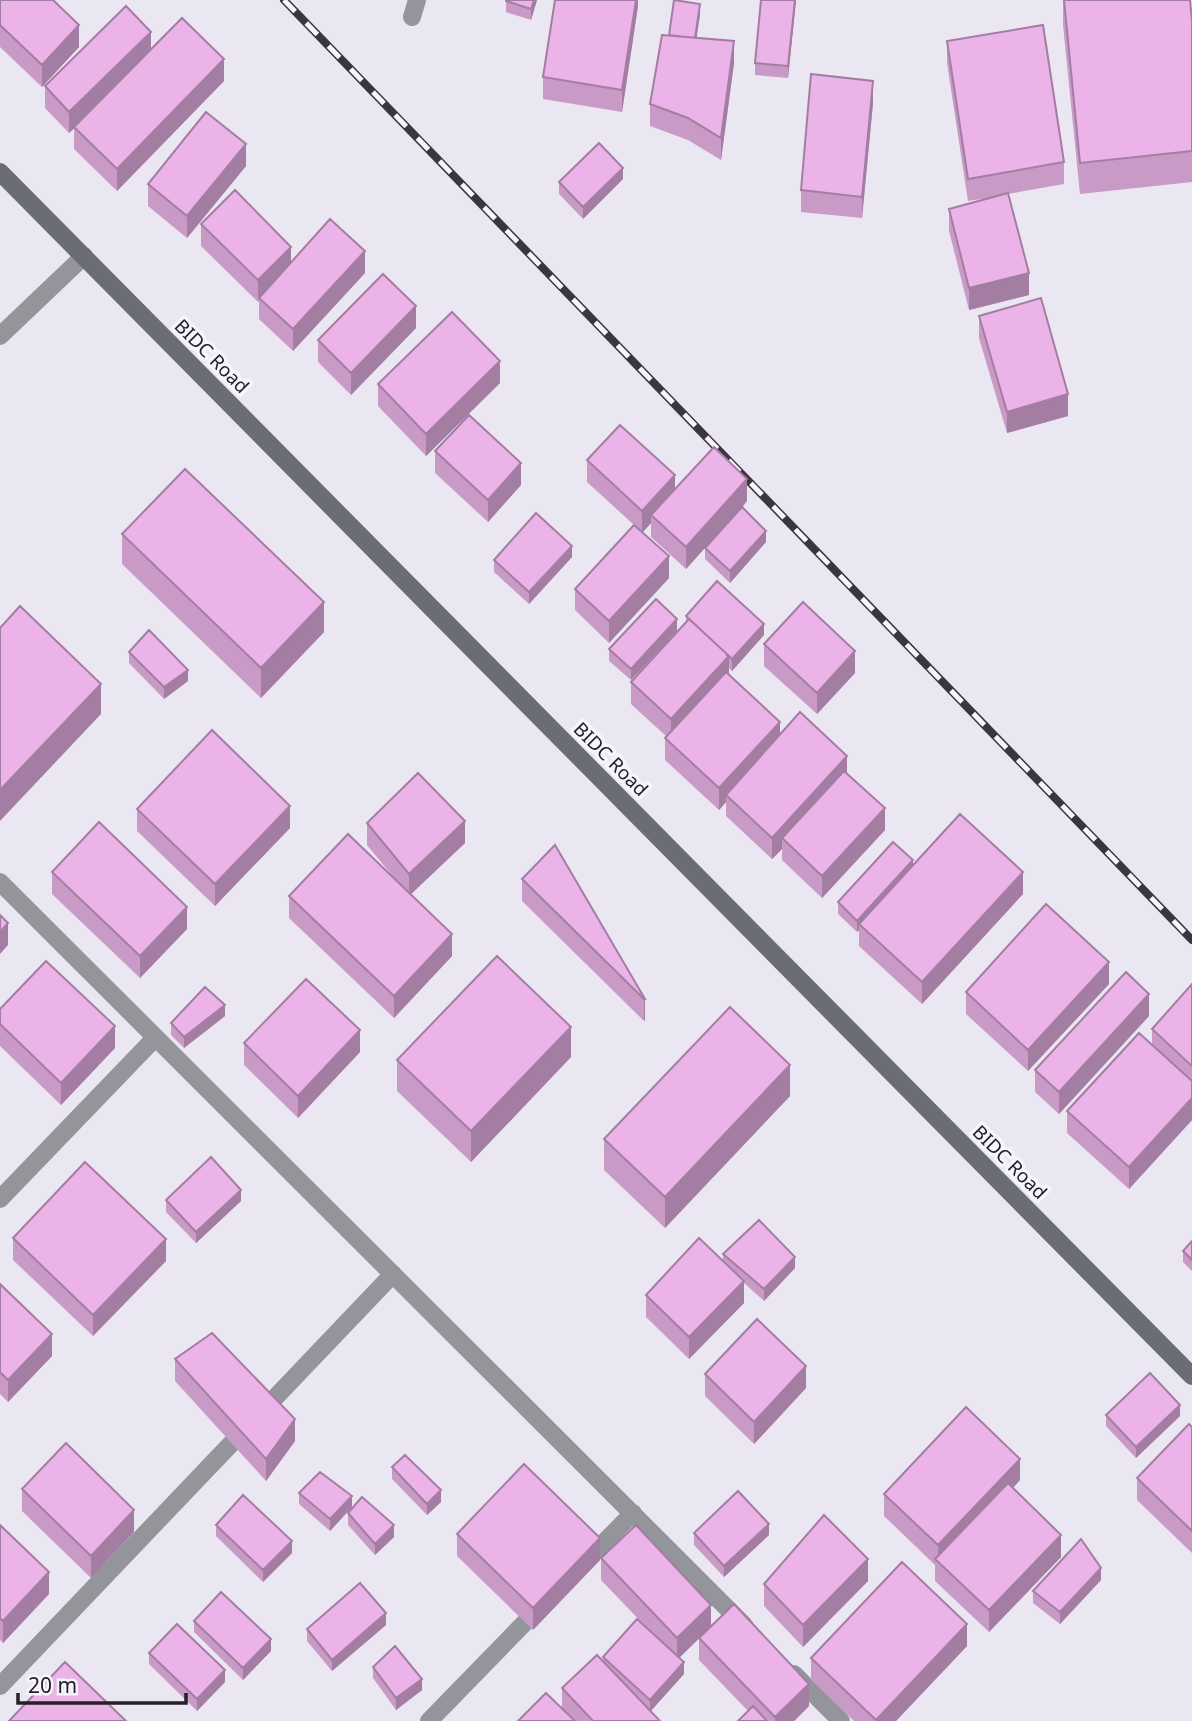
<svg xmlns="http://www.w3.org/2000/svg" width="1192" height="1721" viewBox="0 0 1192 1721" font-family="'Noto Sans',sans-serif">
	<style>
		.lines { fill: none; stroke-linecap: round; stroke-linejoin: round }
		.minor { stroke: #93959a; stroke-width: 18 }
		.secondary { stroke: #6a6d74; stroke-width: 18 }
		.rail-casing { stroke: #39373d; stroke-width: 8 }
		.rail { stroke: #f7f4fe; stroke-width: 5; stroke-dasharray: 16; stroke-linecap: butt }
		.wall { fill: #ca9ac7 }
		.shaded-wall { fill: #a47da2 }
		.building { fill: #ebb3e7; stroke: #a47da2; stroke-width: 2 }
		.labels { text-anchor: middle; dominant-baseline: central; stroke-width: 7; stroke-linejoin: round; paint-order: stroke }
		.street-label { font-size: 19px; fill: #232126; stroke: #f7f4fe }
	</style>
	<rect width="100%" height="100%" fill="#eae7f2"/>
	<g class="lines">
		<path class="minor" d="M412,17L417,0
			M0,336L84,256
			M0,882L744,1625
			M0,1199L155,1038
			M583,1564L633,1513
			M794,1674L841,1721
			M0,1686L393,1274
			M429,1721L541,1606"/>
		<path class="secondary" d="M0,172L1192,1376"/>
		<defs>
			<path id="rail" d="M284,0L1192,940"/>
		</defs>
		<use href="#rail" class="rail-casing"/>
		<use href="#rail" class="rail"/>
	</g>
	<path class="wall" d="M0,0L79,47L42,87L0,47Z
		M506,0H537L531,20L506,12Z
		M638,0V6L622,112L543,99V77Z
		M761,0H796L788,78L755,75V63Z
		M1063,0H1190L1192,21V182L1080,194L1063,25Z
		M700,15L696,38L734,63L721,160L688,140L650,126V104L669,35Z
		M947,41L1064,162V184L1008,194L1029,295L969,310L949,231V209L995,197L968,201L947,63Z
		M224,81L117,191L74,149V129L69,133L45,108V86Z
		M873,103L862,218L801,212V190Z
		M246,166L187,238L148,206V184Z
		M623,179L583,219L559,194V182Z
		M201,224L291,262L365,273L293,351L259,319V301L258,302L201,246Z
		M979,316L1068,416L1007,433L979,338Z
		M416,328L351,395L318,362V340Z
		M500,383L426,456L378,406V384Z
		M435,451L521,485L488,522L435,473Z
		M587,460L675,489L747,501L742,508L766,542L730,583L705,559V548L686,569L651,537V523L643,532L669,578L609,643L575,610V589L634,525L587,482Z
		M122,534L324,632L261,698L122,564Z
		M572,557L529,604L494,572V560Z
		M686,616L764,635L732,671L729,668V674L780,735L847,774L885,830L822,898L782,860V849L772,859L726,816V802L719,810L665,760V738L667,737L631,704V682L686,623Z
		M677,631L631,680L609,661V649Z
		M764,644L855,673L817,714L764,666Z
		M129,652L188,681L164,699L129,663Z
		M137,809L290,828L215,906L137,831Z
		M367,823L465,843L411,894L452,956L394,1018L289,918V896L399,884L367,845Z
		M913,865L1023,894L922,1004L859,946V930L857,932L838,914V902Z
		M52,872L187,929L140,978L52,894Z
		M522,879L645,999V1020L644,1021L522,901Z
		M1109,984L1028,1071L966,1014V992Z
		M1192,984V1120L1129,1189L1067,1133V1111L1152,1044V1029Z
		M0,1009L115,1048L61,1105L0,1046Z
		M225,1016L184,1048L171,1035V1023Z
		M1149,1016L1059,1114L1035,1092V1070Z
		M244,1043L360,1052L298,1118L244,1065Z
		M571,1057L471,1162L397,1091V1060Z
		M790,1096L665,1228L604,1170V1139Z
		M166,1200L241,1201L196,1243L166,1212Z
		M13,1238L166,1261L93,1336L13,1260Z
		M1192,1241V1271L1183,1262V1251Z
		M723,1254L795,1268L764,1301L744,1283V1303L689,1359L646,1317V1295L723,1261Z
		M0,1284L52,1356L8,1402L0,1394Z
		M175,1359L295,1441L266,1481L175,1381Z
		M705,1374L806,1388L754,1444L705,1396Z
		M1106,1415L1180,1416L1136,1458L1106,1426Z
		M1192,1427V1553L1137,1500V1478Z
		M392,1467L441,1502L427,1515L392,1479Z
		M1020,1480L1013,1488L1061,1557L989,1632L935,1581V1565L884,1516V1494Z
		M22,1489L134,1532L91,1578L22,1511Z
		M299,1493L352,1507L330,1531L299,1504Z
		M348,1513L394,1537L375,1555L348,1525Z
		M0,1525L49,1594L3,1643L0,1640Z
		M216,1525L292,1553L263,1582L216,1536Z
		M694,1533L769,1535L724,1577L694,1545Z
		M457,1534L600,1560L533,1630L457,1556Z
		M601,1558L711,1626L809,1706L794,1721H738L748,1711L699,1660V1638L679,1658L684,1674L650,1711L660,1721H518L562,1708V1688L603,1661V1657L647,1628L601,1580Z
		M1101,1580L1060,1624L1033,1603V1591Z
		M868,1581L803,1647L764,1606V1584Z
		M194,1621L271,1651L243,1680L194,1632Z
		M386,1625L332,1671L307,1641V1629Z
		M967,1646L896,1721H854L811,1680V1658Z
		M149,1653L225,1682L197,1711L149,1664Z
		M373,1667L422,1690L396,1710L373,1678Z"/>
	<path class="shaded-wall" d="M534,0H537L531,20V9Z
		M636,0H638V6L622,112V90Z
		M795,0H796L788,78V66Z
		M700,4V15L694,55V44Z
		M79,25V47L42,87V65Z
		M151,32V54L69,133V112Z
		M734,41V63L721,160V138Z
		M224,59V81L117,191V169Z
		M873,81V103L862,218V197Z
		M246,144V166L187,238V216Z
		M623,168V179L583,219V207Z
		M291,247V269L259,298L258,302V280Z
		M365,251V273L293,351V329Z
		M1029,273V295L969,310V288Z
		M416,306V328L351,395V373Z
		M500,361V383L426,456V434Z
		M1068,394V416L1007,433V412Z
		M521,463V485L488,522V500Z
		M675,475V497L651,515V523L642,533V511Z
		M747,479V501L686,569V547Z
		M766,531V542L730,583V571Z
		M572,546V557L529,604V592Z
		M669,556V578L609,643V621Z
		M324,602V632L261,698V668Z
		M677,619V631L631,680V669Z
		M764,624V635L732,671V659Z
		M855,651V673L817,714V693Z
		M729,656V678L671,741V719Z
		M188,670V681L164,699V687Z
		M101,684V714L0,821V790Z
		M780,722V743L726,795V802L719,810V788Z
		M847,756V778L782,838V849L772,859V838Z
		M290,806V828L215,906V884Z
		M885,808V830L822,898V876Z
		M465,821V843L409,896V874Z
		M913,860V872L859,924V930L857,932V921Z
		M1023,872V894L922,1004V982Z
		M187,907V929L140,978V956Z
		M8,923V945L0,954V932Z
		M452,934V956L394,1018V996Z
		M1109,962V984L1028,1071V1050Z
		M1149,994V1016L1059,1114V1092Z
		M644,999H645V1020L644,1021Z
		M225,1005V1016L184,1048V1037Z
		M115,1026V1048L61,1105V1083Z
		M571,1027V1057L471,1162V1131Z
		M360,1030V1052L298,1118V1096Z
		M790,1065V1096L665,1228V1197Z
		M1192,1098V1120L1129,1189V1167Z
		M241,1190V1201L196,1243V1232Z
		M166,1239V1261L93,1336V1315Z
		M795,1257V1268L764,1301V1289Z
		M744,1281V1303L689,1359V1337Z
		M52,1334V1356L8,1402V1380Z
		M806,1366V1388L754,1444V1422Z
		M1180,1405V1416L1136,1458V1447Z
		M295,1419V1441L266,1481V1459Z
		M1020,1459V1480L941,1564L938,1561V1545Z
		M441,1490V1502L427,1515V1504Z
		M352,1496V1507L330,1531V1519Z
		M134,1510V1532L91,1578V1556Z
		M769,1524V1535L724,1577V1566Z
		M394,1525V1537L375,1555V1544Z
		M1061,1535V1557L989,1632V1610Z
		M600,1538V1560L533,1630V1608Z
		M292,1541V1553L263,1582V1570Z
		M868,1559V1581L803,1647V1625Z
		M1101,1568V1580L1060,1624V1612Z
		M49,1572V1594L3,1643V1621Z
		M711,1605V1627L677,1660V1638Z
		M386,1613V1625L332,1671V1660Z
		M967,1624V1646L896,1721H876Z
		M271,1639V1651L243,1680V1668Z
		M684,1662V1674L650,1712V1700Z
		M225,1670V1682L197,1711V1699Z
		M422,1679V1690L396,1710V1698Z
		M809,1684V1706L794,1721H775V1717Z"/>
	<path class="building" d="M1,0H53L79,25L42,65L0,25V1Z
		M506,0H534L531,9L506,1Z
		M555,0H636L622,90L543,77Z
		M674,0L700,4L695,38L669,35Z
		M761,0H795L788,66L755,63Z
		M1064,0H1190L1192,21V151L1080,163Z
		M126,6L151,32L69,112L45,86Z
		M182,18L224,59L117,169L74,127Z
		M1043,25L1064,162L968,179L947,41Z
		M662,35L734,41L721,138L688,118L650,104Z
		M811,74L873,81L862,197L801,190Z
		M206,112L246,144L187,216L148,184Z
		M599,143L623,168L583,207L559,182Z
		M235,190L291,247L258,280L201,224Z
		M1008,193L1029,273L969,288L949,209Z
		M330,219L365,251L293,329L259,298Z
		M383,274L416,306L351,373L318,340Z
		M1041,298L1068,394L1007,412L979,316Z
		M452,312L500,361L426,434L378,384Z
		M469,415L521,463L488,500L435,451Z
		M620,425L675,475L642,511L587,460Z
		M714,447L747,479L686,547L651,515Z
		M185,469L324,602L261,668L122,534Z
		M742,507L766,531L730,571L705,548Z
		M536,513L572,546L529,592L494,560Z
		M634,525L669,556L609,621L575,589Z
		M717,581L764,624L732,659L728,656H729L686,616Z
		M656,599L677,619L631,669L609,649Z
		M803,602L855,651L817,693L764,644Z
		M20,606L101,684L0,790V628Z
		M689,619L729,656L671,719L631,682Z
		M149,630L188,670L164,687L129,652Z
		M726,672L780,722L719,788L665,738Z
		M800,712L847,756L772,838L726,795Z
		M212,730L290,806L215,884L137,809Z
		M844,771L885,808L822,876L782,838Z
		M418,773L465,821L409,874L367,823Z
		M960,814L1023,872L922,982L859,924Z
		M99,822L187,907L140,956L52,872Z
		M348,834L452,934L394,996L289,896Z
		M893,842L913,860L857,921L838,902Z
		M555,845L645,999H644L522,879Z
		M1046,904L1109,962L1028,1050L966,992Z
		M0,915L8,923L0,932Z
		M497,956L571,1027L471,1131L397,1060Z
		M46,961L115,1026L61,1083L0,1024V1009Z
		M1126,972L1149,994L1059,1092L1035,1070Z
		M306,979L360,1030L298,1096L244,1043Z
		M1192,984V1066L1152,1029Z
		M205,987L225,1005L184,1037L171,1023Z
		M730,1007L790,1065L665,1197L604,1139Z
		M1139,1033L1192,1081V1098L1129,1167L1067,1111Z
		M211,1157L241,1190L196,1232L166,1200Z
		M85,1162L166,1239L93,1315L13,1238Z
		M759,1220L795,1257L764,1289L723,1254Z
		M699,1238L744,1281L689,1337L646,1295Z
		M1192,1241V1260L1183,1251Z
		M0,1284L52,1334L8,1380L0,1372Z
		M757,1319L806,1366L754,1422L705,1374Z
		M212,1333L295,1419L266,1459L175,1359Z
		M1150,1373L1180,1405L1136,1447L1106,1415Z
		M966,1407L1020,1459L938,1545L884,1494Z
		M1189,1424L1192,1427V1531L1137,1478Z
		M66,1443L134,1510L91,1556L22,1489Z
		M405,1455L441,1490L427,1504L392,1467Z
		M524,1464L600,1538L533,1608L457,1534Z
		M320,1472L352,1496L330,1519L299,1493Z
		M1008,1483L1061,1535L989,1610L935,1559Z
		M738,1491L769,1524L724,1566L694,1533Z
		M243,1495L292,1541L263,1570L216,1525Z
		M362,1497L394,1525L375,1544L348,1513Z
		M824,1515L868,1559L803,1625L764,1584Z
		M0,1525L49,1572L3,1621L0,1618Z
		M636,1525L711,1605L677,1638L601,1558Z
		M1081,1539L1101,1568L1060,1612L1033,1591Z
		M902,1562L967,1624L876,1720L811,1658Z
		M360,1583L386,1613L332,1660L307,1629Z
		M221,1592L271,1639L243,1668L194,1621Z
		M734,1604L809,1684L775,1717L699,1638Z
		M637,1619L684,1662L650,1700L603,1657Z
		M177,1624L225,1670L197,1699L149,1653Z
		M395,1646L422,1679L396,1698L373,1667Z
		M597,1655L660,1721H593L562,1688Z
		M65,1662L126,1721H9Z
		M546,1693L575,1721H518Z
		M753,1706L767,1721H738Z"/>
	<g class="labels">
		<g class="street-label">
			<text transform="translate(212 356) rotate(45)">BIDC Road</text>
			<text transform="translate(611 759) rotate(45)">BIDC Road</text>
			<text transform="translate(1010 1162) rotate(45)">BIDC Road</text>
		</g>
	</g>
	<path d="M18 1693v10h168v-10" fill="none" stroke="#232126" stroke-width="3.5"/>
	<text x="28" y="1693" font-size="21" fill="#232126" stroke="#f7f4fe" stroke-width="5" paint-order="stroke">20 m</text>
</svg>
